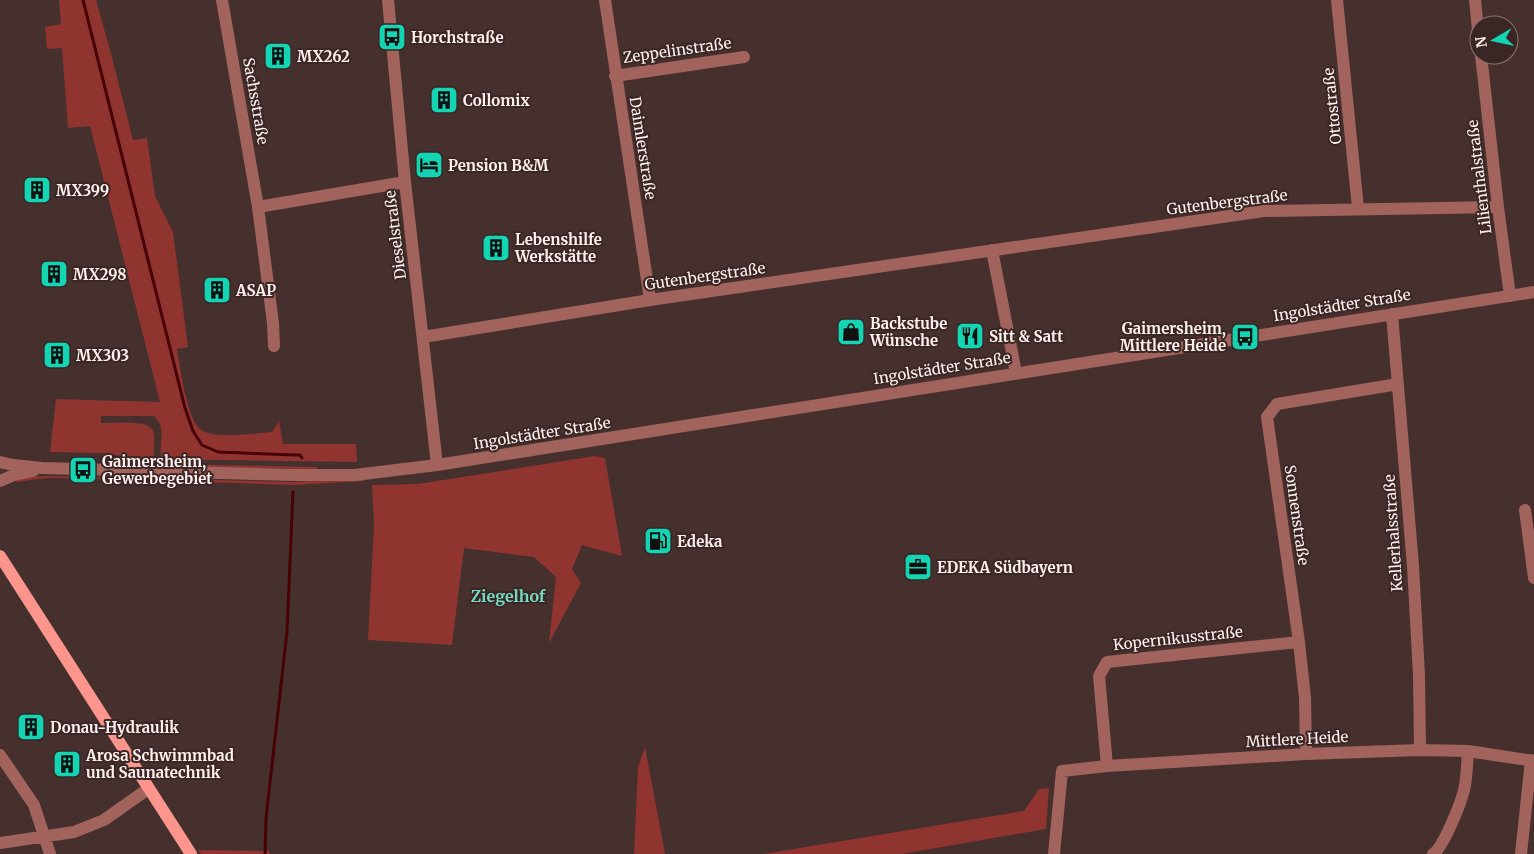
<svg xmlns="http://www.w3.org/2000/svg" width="1534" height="854" viewBox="0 0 1534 854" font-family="Merriweather,serif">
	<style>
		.green { fill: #903430 }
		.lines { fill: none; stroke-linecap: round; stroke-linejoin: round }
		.stream { stroke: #480005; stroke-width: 3 }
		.minor { stroke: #a3635d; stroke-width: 12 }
		.major { stroke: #fe958c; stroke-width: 12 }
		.labels { text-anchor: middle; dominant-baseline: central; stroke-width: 4; stroke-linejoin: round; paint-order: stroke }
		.poi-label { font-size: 15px; font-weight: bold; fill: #fff0ef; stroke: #3a2624; text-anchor: start }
		.street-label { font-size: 15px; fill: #fff0ef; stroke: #3a2624 }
		.neighbourhood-label { font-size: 16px; font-weight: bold; fill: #76d8c0; stroke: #3a2624 }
	</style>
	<rect width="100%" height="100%" fill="#45302e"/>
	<path class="green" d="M59,0H96L110,50L133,140L147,138L155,196L173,232L188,347L177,349C180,367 187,419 200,429C213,440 256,433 272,432L279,421L283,444H356L357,462L163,459L161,458C159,441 167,429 154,416H101V423C111,423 147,420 152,429C156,435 153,449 154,457L151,459L128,457L105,453L50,452L56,399L160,402L90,126L68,128L62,48L47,49L45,27L61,24Z
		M595,456L605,458L622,556L582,545L572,569L581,583L549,643L556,577L534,557L464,548L452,645L368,640L374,525L372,485L418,484Z
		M162,464L317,467V469L165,467Z
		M45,476L294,482L364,478V481L295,485L61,478H45L16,482V479L28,477Z
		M645,747L665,854H634L638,767Z
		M1049,788L1046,829L902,854H763L1024,811L1039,789Z
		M198,850L269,851L270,854H201Z"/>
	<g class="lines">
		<path class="stream" d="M83,0L185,408L193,431L202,445L218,452L295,455H300L302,458
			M265,854L266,818L287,632L293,492"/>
		<path class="minor" d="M222,0L258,207L273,323L274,346
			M388,0L405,182L437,465
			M605,0L650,300
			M1337,0L1358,208
			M1475,0L1479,40
			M1481,55L1498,207L1510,296
			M615,76L744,57
			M258,207L405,182
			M992,250L1016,373
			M1392,314L1413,566L1419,675L1420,750
			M423,337L650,300L1264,211L1498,207
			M0,462L13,465L42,468L293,475H355L437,465L1534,292
			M0,481L14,475L33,471
			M1525,510L1534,578
			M1306,754L1305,698L1299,642L1267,417L1277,404L1398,384
			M0,755L34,805L50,854
			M1107,766L1099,676L1107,662L1299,642
			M0,843L74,832L104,820L148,789
			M1054,854L1062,771L1107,766L1306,754L1420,750L1468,751L1534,761
			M1433,854C1443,848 1461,803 1464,790C1467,778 1467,764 1468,751
			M1521,854L1531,760"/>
		<path class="major" d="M0,556L191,854"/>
	</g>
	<defs>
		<symbol id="bus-square" viewBox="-11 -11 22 22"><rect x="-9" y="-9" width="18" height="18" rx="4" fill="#14d5b3" stroke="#3a2624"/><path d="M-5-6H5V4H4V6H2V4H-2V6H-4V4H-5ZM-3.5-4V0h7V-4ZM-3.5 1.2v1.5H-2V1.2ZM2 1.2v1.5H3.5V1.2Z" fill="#111"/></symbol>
		<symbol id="building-square" viewBox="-11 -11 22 22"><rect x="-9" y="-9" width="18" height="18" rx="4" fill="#14d5b3" stroke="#3a2624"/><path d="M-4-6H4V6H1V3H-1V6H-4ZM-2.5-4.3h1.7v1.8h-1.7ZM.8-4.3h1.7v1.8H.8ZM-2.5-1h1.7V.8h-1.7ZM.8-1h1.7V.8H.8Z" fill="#111"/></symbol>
		<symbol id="hotel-square" viewBox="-11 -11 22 22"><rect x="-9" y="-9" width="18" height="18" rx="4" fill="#14d5b3" stroke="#3a2624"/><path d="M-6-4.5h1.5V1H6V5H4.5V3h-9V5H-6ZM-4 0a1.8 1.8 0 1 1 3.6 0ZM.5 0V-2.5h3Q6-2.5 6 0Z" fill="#111"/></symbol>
		<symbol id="shop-square" viewBox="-11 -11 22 22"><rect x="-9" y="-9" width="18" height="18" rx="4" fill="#14d5b3" stroke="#3a2624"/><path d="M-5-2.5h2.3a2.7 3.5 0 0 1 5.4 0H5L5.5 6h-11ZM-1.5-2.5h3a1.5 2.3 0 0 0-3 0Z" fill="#111"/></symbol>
		<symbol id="restaurant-square" viewBox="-11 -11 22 22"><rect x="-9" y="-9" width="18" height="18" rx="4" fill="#14d5b3" stroke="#3a2624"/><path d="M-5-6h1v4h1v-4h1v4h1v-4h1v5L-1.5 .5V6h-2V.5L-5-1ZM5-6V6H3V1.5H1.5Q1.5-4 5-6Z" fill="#111"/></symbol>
		<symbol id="fuel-square" viewBox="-11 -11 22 22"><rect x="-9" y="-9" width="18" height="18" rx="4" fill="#14d5b3" stroke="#3a2624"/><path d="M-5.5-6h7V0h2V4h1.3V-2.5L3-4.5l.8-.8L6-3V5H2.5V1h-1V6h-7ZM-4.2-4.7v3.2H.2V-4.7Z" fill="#111"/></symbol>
		<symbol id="office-square" viewBox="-11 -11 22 22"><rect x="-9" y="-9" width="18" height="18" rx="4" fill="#14d5b3" stroke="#3a2624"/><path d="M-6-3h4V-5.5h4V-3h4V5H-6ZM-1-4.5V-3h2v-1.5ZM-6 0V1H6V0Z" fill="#111"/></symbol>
	</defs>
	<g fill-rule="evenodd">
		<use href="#bus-square" x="376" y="21" width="32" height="32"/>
		<use href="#building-square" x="262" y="40" width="32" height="32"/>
		<use href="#building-square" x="428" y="84" width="32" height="32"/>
		<use href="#hotel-square" x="413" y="149" width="32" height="32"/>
		<use href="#building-square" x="21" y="174" width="32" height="32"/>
		<use href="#building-square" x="480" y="232" width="32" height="32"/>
		<use href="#building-square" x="38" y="258" width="32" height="32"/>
		<use href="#building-square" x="201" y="274" width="32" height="32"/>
		<use href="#shop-square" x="835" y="316" width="32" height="32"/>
		<use href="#restaurant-square" x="954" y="320" width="32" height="32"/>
		<use href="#bus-square" x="1229" y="321" width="32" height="32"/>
		<use href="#building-square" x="41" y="339" width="32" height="32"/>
		<use href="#bus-square" x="67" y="454" width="32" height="32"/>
		<use href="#fuel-square" x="642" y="525" width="32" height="32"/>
		<use href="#office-square" x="902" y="551" width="32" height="32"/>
		<use href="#building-square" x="15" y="711" width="32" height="32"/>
		<use href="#building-square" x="51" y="748" width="32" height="32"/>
	</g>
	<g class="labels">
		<g class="poi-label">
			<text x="411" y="37">Horchstraße</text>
			<text x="297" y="56">MX262</text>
			<text x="463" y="100">Collomix</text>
			<text x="448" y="165">Pension B&amp;M</text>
			<text x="56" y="190">MX399</text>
			<text x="515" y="239">Lebenshilfe<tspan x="515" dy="17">Werkstätte</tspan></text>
			<text x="73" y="274">MX298</text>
			<text x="236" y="290">ASAP</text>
			<text x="870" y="323">Backstube<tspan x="870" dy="17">Wünsche</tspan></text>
			<text x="1226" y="328" text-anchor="end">Gaimersheim,<tspan x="1226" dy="17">Mittlere Heide</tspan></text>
			<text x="989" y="336">Sitt &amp; Satt</text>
			<text x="76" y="355">MX303</text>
			<text x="102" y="461">Gaimersheim,<tspan x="102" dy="17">Gewerbegebiet</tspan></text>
			<text x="677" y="541">Edeka</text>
			<text x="937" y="567">EDEKA Südbayern</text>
			<text x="50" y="727">Donau-Hydraulik</text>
			<text x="86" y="755">Arosa Schwimmbad<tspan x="86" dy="17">und Saunatechnik</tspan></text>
		</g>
		<g class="street-label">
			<text transform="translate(677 50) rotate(-8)">Zeppelinstraße</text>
			<text transform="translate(256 101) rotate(80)">Sachsstraße</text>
			<text transform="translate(1332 106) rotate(-96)">Ottostraße</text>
			<text transform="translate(643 148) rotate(81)">Daimlerstraße</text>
			<text transform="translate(1479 177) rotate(-97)">Lilienthalstraße</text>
			<text transform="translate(1227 202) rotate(-7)">Gutenbergstraße</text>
			<text transform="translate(395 235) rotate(-97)">Dieselstraße</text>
			<text transform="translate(705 276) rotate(-8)">Gutenbergstraße</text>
			<text transform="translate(1342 305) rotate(-9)">Ingolstädter Straße</text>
			<text transform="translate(942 368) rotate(-9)">Ingolstädter Straße</text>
			<text transform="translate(542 433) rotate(-9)">Ingolstädter Straße</text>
			<text transform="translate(1297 515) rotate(82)">Sonnenstraße</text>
			<text transform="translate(1393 533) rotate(-94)">Kellerhalsstraße</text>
			<text transform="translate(1178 638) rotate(-6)">Kopernikusstraße</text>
			<text transform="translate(1297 739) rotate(-3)">Mittlere Heide</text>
		</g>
		<g class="neighbourhood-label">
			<text x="508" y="596">Ziegelhof</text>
		</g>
	</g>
	<g transform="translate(1494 40) rotate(261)"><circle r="24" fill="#3a2624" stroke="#897775"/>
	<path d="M0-4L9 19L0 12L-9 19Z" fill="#14d5b3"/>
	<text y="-8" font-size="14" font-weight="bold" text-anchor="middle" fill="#fff0ef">N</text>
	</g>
</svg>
